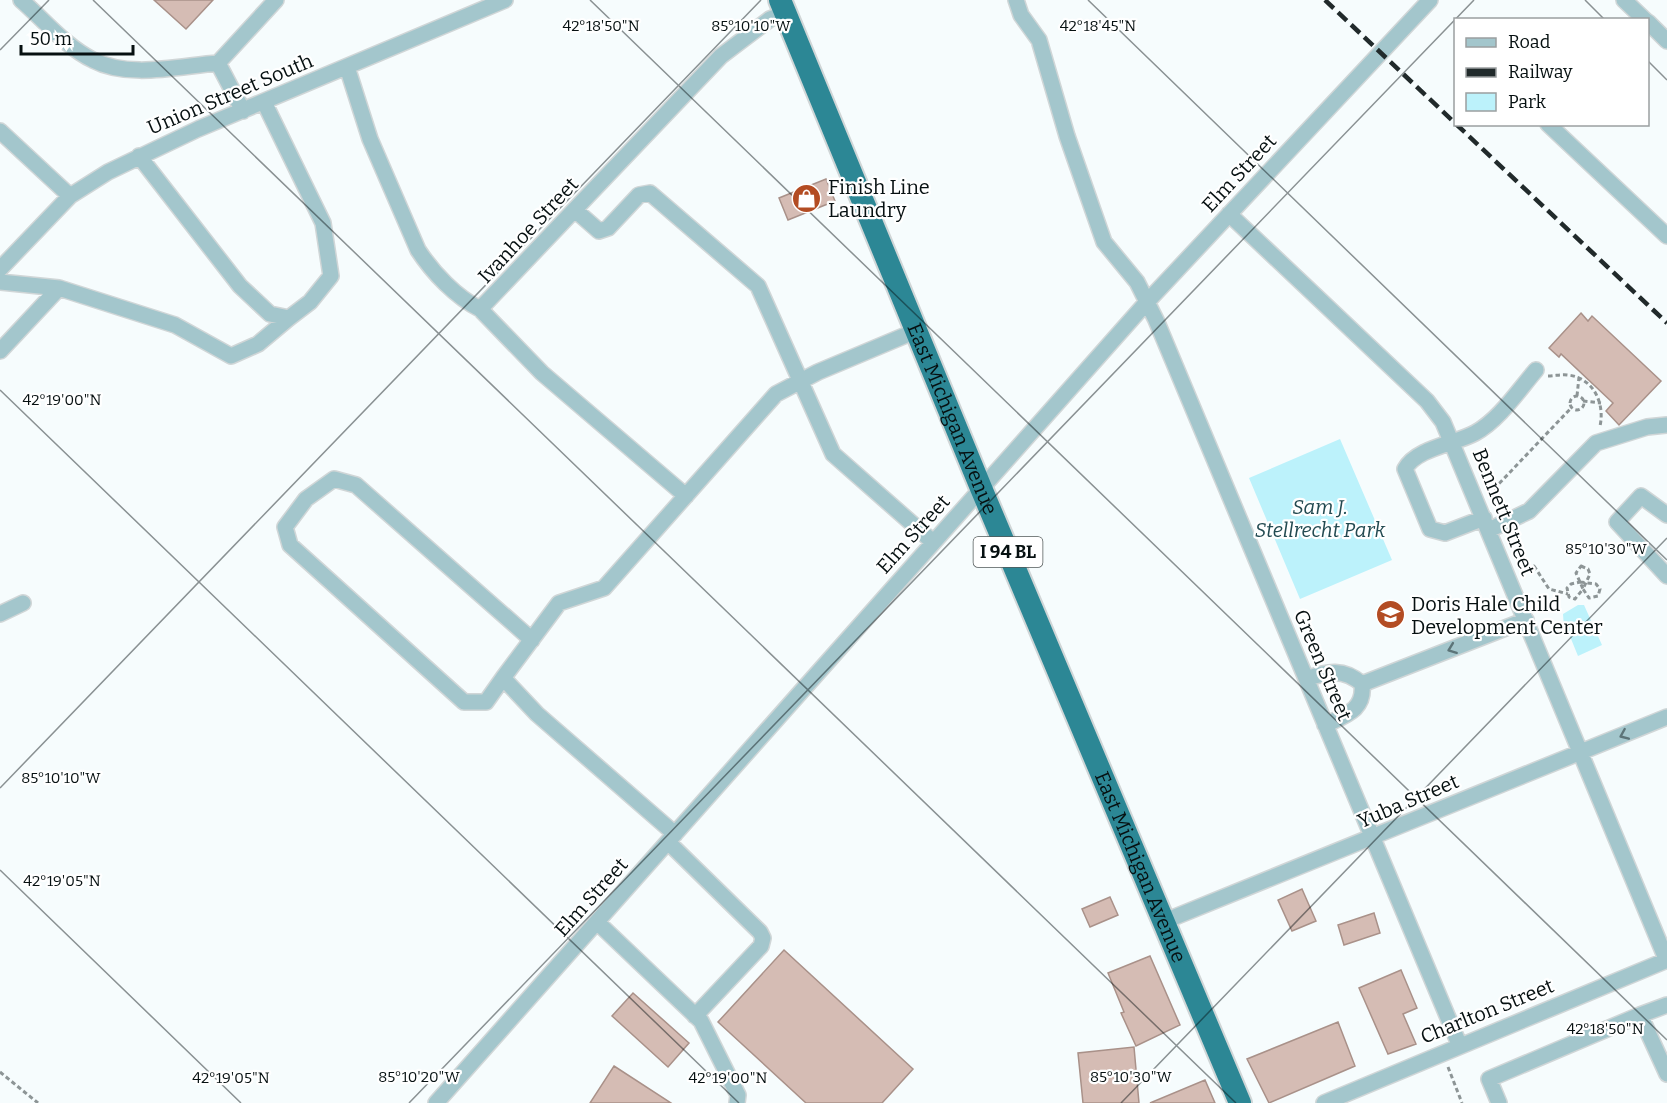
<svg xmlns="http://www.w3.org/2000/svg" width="1667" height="1103" viewBox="0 0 1667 1103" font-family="Bitter,serif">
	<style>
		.green { fill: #bcf2fb }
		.building { fill: #d5bcb4; stroke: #a99189; stroke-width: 1.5 }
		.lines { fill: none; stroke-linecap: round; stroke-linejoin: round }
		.minor-casing { stroke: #d0d6d7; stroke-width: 18 }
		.highway-casing { stroke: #d0d6d7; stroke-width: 26 }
		.path { stroke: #8d9596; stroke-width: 3; stroke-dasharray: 4.5 3; stroke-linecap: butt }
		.minor { stroke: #a3c6cc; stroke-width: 15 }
		.highway { stroke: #2c8795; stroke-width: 22 }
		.rail { stroke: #212a2b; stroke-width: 4.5; stroke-dasharray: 12 6; stroke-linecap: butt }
		.oneway { stroke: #5c7478 }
		.ticks { fill: none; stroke: #061011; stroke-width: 1.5; stroke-opacity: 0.45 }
		.labels { text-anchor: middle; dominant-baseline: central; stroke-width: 4.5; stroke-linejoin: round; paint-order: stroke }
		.shield { fill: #fff; stroke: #515858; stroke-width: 1.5 }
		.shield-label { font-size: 18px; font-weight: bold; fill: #061011 }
		.street-label { font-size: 20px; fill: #061011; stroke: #fff }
		.poi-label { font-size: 20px; fill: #061011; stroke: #fff; text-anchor: start }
		.park-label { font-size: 20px; font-style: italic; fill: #224a51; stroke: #fff }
		.ticks-label { font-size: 15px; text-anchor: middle; fill: #061011; stroke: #fff; stroke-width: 4.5; stroke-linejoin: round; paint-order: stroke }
	</style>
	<rect width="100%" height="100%" fill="#f6fcfd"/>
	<path class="green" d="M1340,439L1392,560L1300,599L1249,478Z
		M1578,605H1584L1602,645L1578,656L1567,629H1564L1563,614Z"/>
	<path class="building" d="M154,0H213L186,29Z
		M826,179L835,201L788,220L779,198Z
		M1581,313L1588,321L1592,316L1661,381L1619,425L1606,411L1613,403L1561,354L1559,357L1549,348Z
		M1302,889L1316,921L1292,931L1278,900Z
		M1110,897L1118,915L1090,927L1082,909Z
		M1374,913L1380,933L1344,945L1338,925Z
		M784,950L913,1069L882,1103H806L718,1022Z
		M1150,956L1180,1025L1136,1046L1121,1013L1124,1012L1108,973Z
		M1401,970L1417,1008L1403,1014L1416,1044L1388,1054L1359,988Z
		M633,993L689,1043L668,1067L612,1016Z
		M1338,1022L1355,1066L1269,1103L1247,1059Z
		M1134,1047L1139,1103H1083L1078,1053Z
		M614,1066L671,1103H590Z
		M1205,1080L1215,1103H1150Z"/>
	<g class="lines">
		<defs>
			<path id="minor" d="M21,0C44,20 66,47 93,60C129,79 179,66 218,63
				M1016,0L1021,15L1039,40L1067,136L1104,242L1137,282L1156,320L1459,1044
				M1624,0L1645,20
				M1648,22L1667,41
				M347,67L370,139L418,250C433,273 456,297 480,309L721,56L770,19L786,13
				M243,111L218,63L276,0
				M1548,124L1667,236
				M0,131L70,196
				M139,156L240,286L270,314L289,318L310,302L331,276L323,223L264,102
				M575,210L599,231L608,228L639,195L650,193L758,286L833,454L933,542
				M1229,214L1427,401L1443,422L1667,961
				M0,269L70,196L108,172L198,129L505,0
				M0,282L59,288L175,325L231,356L258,344L289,318
				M480,309L542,373L686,496
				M0,351L59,288
				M1667,515L1641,496L1617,522L1667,576
				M1484,518L1445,533L1430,529L1405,469C1416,448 1455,444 1475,433C1499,420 1518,391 1536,370
				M1489,530L1529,511L1596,443L1647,427L1667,425
				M0,614L23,603
				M503,678L486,702H464L290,545L285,527L306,499L334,479L356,485L532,640
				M1307,679C1327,671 1344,668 1362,684L1526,620
				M1325,725C1346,715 1365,710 1362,684
				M675,834L537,714L503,678L559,603L604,588L776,394L818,372L918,330
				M668,842L760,932L763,938L761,946L695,1016
				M1165,921L1667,717
				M597,922L701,1021L738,1095L737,1103
				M1640,1015L1667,1005
				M436,1103L1146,303L1430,0
				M1324,1103L1667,960
				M1499,1103L1489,1079L1640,1015L1667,1074"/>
			<g id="highway">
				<path id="s1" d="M780,0L981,488L1240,1103"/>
			</g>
		</defs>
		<use href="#minor" class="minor-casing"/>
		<use href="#highway" class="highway-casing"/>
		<path class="path" d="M1548,376C1555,376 1561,374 1568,375C1594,378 1605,404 1600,426
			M1577,396L1579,377
			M1570 403a7 7 0 1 1 14 0a7 7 0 1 1-14 0Z
			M1583,401L1601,403
			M1494,489L1572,407
			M1581,566L1588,569L1590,574L1583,589L1576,573Z
			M1527,569L1534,566L1549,589L1568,594
			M1580,582L1596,584L1600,589L1598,596L1589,598L1583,589L1575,599L1569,597L1567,588L1571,584Z
			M1448,1067L1462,1103
			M0,1072L38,1103"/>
		<use href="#minor" class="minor"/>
		<use href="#highway" class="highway"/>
		<path class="rail" d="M1325,0L1456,124
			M1456,124L1667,323"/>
	</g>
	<defs><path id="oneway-chevron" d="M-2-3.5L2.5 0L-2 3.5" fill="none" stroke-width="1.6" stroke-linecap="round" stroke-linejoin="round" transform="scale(1.5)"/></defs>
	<g class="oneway">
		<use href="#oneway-chevron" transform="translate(1452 649) rotate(159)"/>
		<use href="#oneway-chevron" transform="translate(1624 735) rotate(157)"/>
	</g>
	<path class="ticks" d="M93,0L1236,1103M590,0L1667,1040M1088,0L1667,560M1585,0L1605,20M0,50L49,0M1648,61L1667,80M0,390L739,1103M0,788L761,0M0,870L241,1103M409,1103L1474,0M1121,1103L1667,538"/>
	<defs>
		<symbol id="shop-disc" viewBox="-11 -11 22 22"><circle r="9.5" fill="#b34c23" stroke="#fff"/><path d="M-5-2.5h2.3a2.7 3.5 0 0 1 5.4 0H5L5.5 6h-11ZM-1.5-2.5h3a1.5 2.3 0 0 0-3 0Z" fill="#fff"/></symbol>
		<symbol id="school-disc" viewBox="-11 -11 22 22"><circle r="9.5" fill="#b34c23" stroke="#fff"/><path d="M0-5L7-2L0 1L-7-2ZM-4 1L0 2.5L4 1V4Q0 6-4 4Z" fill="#fff"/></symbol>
	</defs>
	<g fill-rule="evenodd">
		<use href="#shop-disc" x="790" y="182" width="33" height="33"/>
		<use href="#school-disc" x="1374" y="598" width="33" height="33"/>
	</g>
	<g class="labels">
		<rect class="shield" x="973.5" y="537" width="69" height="30" rx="4.5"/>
		<g class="shield-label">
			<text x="1008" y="552">I 94 BL</text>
		</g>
		<g class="street-label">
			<text transform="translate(230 94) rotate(-23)">Union Street South</text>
			<text transform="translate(1239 173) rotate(-47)">Elm Street</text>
			<text transform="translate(528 230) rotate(-47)">Ivanhoe Street</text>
			<text stroke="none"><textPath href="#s1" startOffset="453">East Michigan Avenue</textPath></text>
			<text transform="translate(1504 512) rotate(68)">Bennett Street</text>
			<text transform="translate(913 534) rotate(-48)">Elm Street</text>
			<text transform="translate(1323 665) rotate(67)">Green Street</text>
			<text transform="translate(1408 801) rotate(-23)">Yuba Street</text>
			<text stroke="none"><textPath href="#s1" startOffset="939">East Michigan Avenue</textPath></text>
			<text transform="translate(591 897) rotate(-48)">Elm Street</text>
			<text transform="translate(1487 1011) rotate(-22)">Charlton Street</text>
		</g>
		<g class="poi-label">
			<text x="828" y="187">Finish Line<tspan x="828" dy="23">Laundry</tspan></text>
			<text x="1411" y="604">Doris Hale Child<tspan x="1411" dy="23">Development Center</tspan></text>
		</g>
		<g class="park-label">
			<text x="1320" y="507">Sam J.<tspan x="1320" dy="23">Stellrecht Park</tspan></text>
		</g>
	</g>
	<g class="ticks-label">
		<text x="601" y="31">42°18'50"N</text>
		<text x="1098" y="31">42°18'45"N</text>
		<text x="751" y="31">85°10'10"W</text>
		<text x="62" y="405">42°19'00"N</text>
		<text x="1606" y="554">85°10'30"W</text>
		<text x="61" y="783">85°10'10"W</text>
		<text x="62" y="886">42°19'05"N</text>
		<text x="1605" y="1034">42°18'50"N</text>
		<text x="419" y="1082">85°10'20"W</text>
		<text x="1131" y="1082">85°10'30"W</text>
		<text x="231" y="1083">42°19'05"N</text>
		<text x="728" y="1083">42°19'00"N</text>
	</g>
	<rect x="1454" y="18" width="195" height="108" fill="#ffffff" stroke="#9b9fa0" stroke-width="1.5"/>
	<rect x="1466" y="38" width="30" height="9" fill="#a3c6cc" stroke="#9b9fa0" stroke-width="1.5"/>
	<text x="1508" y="48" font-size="18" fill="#061011">Road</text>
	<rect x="1466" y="68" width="30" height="9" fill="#212a2b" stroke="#9b9fa0" stroke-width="1.5"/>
	<text x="1508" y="78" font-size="18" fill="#061011">Railway</text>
	<rect x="1466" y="93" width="30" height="18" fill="#bcf2fb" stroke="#9b9fa0" stroke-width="1.5"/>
	<text x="1508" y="108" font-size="18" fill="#061011">Park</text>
	<path d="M21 45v9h112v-9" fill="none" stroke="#061011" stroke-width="3"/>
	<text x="30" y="45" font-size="18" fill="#061011" stroke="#ffffff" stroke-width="4.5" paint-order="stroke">50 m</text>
</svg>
